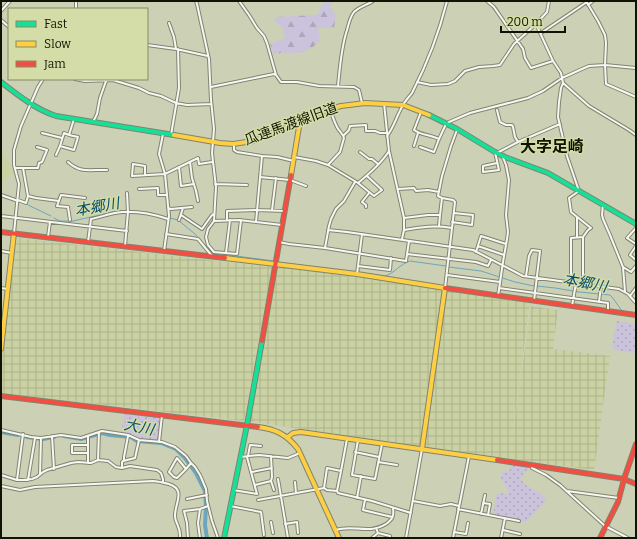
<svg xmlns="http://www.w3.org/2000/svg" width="637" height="539" viewBox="0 0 637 539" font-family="Bitter,'Noto Sans JP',serif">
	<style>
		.built { fill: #cad2a4 }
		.industrial { fill: url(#industrial-grid) }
		.green { fill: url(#green-dots) }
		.forest { fill: url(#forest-firs) }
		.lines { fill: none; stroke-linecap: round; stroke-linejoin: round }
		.stream { stroke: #6ba6bd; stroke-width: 1 }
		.river { stroke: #6ba6bd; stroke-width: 4 }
		.street-casing { stroke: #81846e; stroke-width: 4 }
		.fast-casing { stroke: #81846e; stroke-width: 6 }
		.slow-casing { stroke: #81846e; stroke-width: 6 }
		.jam-casing { stroke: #81846e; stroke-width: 6 }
		.street { stroke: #f7f8f4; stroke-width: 2 }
		.fast { stroke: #16e098; stroke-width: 4 }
		.slow { stroke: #ffcf43; stroke-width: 4 }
		.jam { stroke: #f24e42; stroke-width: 4 }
		.labels { text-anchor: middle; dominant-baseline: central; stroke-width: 3; stroke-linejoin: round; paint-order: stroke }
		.street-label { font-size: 14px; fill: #111302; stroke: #d4dda7 }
		.water-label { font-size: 15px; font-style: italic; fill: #094d6d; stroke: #d4dda7 }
		.quarter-label { font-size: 16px; font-weight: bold; fill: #111302; stroke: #d4dda7 }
	</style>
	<defs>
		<pattern id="industrial-grid" width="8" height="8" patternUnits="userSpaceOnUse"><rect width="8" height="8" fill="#cad2a4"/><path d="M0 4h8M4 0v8" fill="none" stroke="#acb38c"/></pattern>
		<pattern id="green-dots" width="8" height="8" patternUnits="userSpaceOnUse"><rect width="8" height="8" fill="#cac3db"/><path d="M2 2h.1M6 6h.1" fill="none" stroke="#aca7ba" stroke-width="1.8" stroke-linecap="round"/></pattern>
		<pattern id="forest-firs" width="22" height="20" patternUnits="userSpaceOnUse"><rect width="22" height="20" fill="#cac3db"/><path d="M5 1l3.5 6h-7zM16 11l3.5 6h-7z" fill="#aca7ba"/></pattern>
	</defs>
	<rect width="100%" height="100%" fill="#ccd0b4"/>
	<path class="built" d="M1,150L14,172L1,183Z"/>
	<path class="industrial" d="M17,238L272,267L244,421L1,393V364Z
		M280,267L443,289L420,446L369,439L380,364L369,439L252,422L250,420L277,269Z
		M450,290L530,302L509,459L427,447L425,445L447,291Z
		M531,306L558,310L553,349L610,356L594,470L509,459Z"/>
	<path class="green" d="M617,321L636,324V353L615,350L612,347Z
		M124,414L161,418L158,441C152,440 144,441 137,438C132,436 127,434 121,434Z
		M511,464L529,467L520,479C522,481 525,484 527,486C534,489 542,493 546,500L545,502L525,523L520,519L493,515L497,493L510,494L501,478L502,471L509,472Z"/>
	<path class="forest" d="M324,1H334L330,7L336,15L334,28H318L320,41C313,47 307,52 297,53C287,54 284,51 274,55L270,44L285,38L283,28L274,21L276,17L317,15Z"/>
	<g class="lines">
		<path class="stream" d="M28,205L51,216
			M147,212L162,216L178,220L195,234L209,251L213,253L274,261
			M54,218L60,221H73L118,211H123
			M277,262L385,276C395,273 400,264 410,261L446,266
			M449,267L481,271L515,282L534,286
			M537,286L555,288L579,292L610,295L612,297L622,311"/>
		<path class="river" d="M1,432L18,435
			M64,436L81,439L102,433L110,435L131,437L137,441L161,443L176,449L185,458L196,473L205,491L206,506L205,525L207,538
			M27,437L43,439L54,437"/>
		<defs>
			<path id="street" d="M196,1L197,4L209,59L211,100L214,129L212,153L216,187L214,221L208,229L206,237L208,245L214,252L237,254L241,220
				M239,1L249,15L257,28L264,36L267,43L276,75
				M487,1L494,7L523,49L525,58L531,68L553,61
				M586,1L598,21L605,35L606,43L605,65L606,84L636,97
				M588,5L593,1
				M76,9V1
				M1,11L10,1
				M1,20L9,27
				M169,23L174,37L176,49
				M536,24L553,61L561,73L563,83L561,88L559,102L558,117L567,156L579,191L569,198L571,212L591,228L588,230L583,237V284
				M541,33L587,2
				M147,45L176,49L208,56
				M75,79L85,81L113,80L139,88L149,93L161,96L176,103L187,105L211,104
				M417,82L431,85L448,84L455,81L465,71L479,67L493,66L500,65L514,44L536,24L547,12L549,1
				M563,83L589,106L629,130L636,135
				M338,86C340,67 341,48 347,30C349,23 350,17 354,12C359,7 367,5 373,1
				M211,87L274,74L276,75L281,82H297L319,86L354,87L359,90L362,103
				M384,103L389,151L404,218V230L402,239
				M497,110L500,122L506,125H512L513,127L515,137L518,142
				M421,112L414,130C421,135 431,135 439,139L446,124L449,122L470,113L528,98L543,91L562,78L582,69L589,66L605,65L636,68
				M93,122L97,114L100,98L106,81
				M42,133L62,138
				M163,134L159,154L165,174L169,216L164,251
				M69,135L78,137L74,150L60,146L64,133L69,135L74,119
				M171,135L179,88L178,49
				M344,135L349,130L350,126L366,125V131H375L380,133H387
				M387,136C394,127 397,115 403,105C405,101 409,97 412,93C427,64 439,33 447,1
				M234,144V150L237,152L262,156
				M414,146L418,133
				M420,147L434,152L439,139
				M360,152L369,159H372L378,164
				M495,152L499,170L483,172V166L497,163
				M497,153L518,142L560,124
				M56,155L60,146
				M294,157L316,161L328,165L358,183L374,196L382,190L367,176
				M68,162C81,174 91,169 107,170
				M190,162L192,178L196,191L198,201
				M328,165L340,152L344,138C343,134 339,131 337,127C334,121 332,115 330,109
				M179,167L181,186L194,184
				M15,168H38L39,163L42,162L47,150L37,147
				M145,175V166L133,164L132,176L165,174L198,158L199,164L212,162
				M260,177L290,180L306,186
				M358,183C369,174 381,164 389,151
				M215,184L247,185
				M139,189L158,188V195H167
				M398,189L414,188L416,191L428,190L439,192
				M1,195L18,201
				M28,196L36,198L59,201
				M18,200L26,203L28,196L23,168
				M603,204L602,215L603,219L610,235L623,267L625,292
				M366,207V205L362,202L369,193
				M168,208L171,209L192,207
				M272,210L276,178
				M181,215L202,229L212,215L214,214
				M1,216L127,231
				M577,217V237
				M404,218L428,215H440L442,198
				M70,220L68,207L57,206L61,195L85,198
				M179,220L183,208
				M227,220V211L257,210L284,211
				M214,221L239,220L282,225
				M256,222L262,156L277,157L294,161
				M452,222L472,225L473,215L454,213
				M439,226L440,215
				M636,228L627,238L636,244
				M328,230L347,232L473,250L523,276L619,289L628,294L636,303
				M404,230C422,227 434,225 452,228
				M14,233L19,184L14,165V150L21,126L38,87L43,79
				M166,234L198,239L212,256
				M48,237L50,222
				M88,242L91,219C101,217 111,213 122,212C137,211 153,214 168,219
				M279,242L289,244L325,248L406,261L409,241
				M125,246L128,212L127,193
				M478,246L504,255
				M636,246L630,255L636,260
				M325,248L329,226L331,219L336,209L344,201L355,182
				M1,251L12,253
				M476,252L481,236L506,244
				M226,253L230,220
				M407,254L476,262L488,266L491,260
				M358,266L390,270L391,258
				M623,267L631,272L636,266
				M357,274L362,234
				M447,275L500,282
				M526,276L529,256L532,250L540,251L534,301
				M571,282V238L583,237
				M1,288L8,289
				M445,288L455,202L453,200L442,198L438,196L442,176L451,146L457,130
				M499,288L608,303V311
				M498,296L503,262L507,239L508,232L506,215L509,180L506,165L502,155
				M630,296L636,288
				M599,302L601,286
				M572,306L576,283
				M1,430L31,437L41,438L61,435L81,438L102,431L128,435L139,440L162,442L175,447L186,456L191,463L195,467L200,475L206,489L207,501L212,521L218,538
				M52,436L54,469
				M358,440L352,475L375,479L382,444
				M159,442L162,415
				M355,452L379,457
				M88,453H72V445H88
				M248,456L250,445L261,446
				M240,457L259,455L288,458L300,453
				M177,458L186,469L177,478L174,477L169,472Z
				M98,460L99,432
				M124,460V457L128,436
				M378,462L397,465
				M88,463V436
				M531,465L532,468L546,475L560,485L605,526L628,538
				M122,468V462L123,461L135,458L139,440
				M186,469L191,463
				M252,472L272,468
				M40,474L41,438
				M1,475L17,480H23L32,479L37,477L43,472L47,470L71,463L78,462L91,463L98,460L108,461L116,467L122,468L130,466L157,470L161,473L163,479V482
				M278,479L288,538
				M17,480L23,434
				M28,480L35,438
				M271,481L274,490
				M295,482L296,493
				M255,485L271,481L272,477L271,456
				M1,486L20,490L35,487L153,481C158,481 163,483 169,484C187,490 174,504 175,517C176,525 181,527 180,538
				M324,488L327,468L341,471L347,439
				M233,490L257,494L247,457
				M337,491L341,471
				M567,491L619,498
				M357,498L361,476
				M187,499L207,495
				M258,500L324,488L327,490L337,491L338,493L372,501L411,513
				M365,500L363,510L392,517
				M413,501L440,506L451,504L459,506
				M483,503L490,504L488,515
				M230,506L261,512L264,535
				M458,509L519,521
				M481,514L485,495
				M271,522L273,533
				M285,524L297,522L298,533
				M376,528L378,533L390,536V538
				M336,530C353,524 368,535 386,524C393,519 394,516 393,508
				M503,530L520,534
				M454,532L466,534L468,523
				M188,538L187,523L184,511L200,509
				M200,538L198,523L200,509L208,506
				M372,538L378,533
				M406,538L422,449
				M453,538L469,456
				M501,538L505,518"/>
			<path id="fast" d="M1,82C18,95 35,109 56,116L174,135
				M429,115L457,129L495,152L505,157L548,173L636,224
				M224,538L247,425L262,341"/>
			<path id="slow" d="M174,135L220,143L233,144L253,141L330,109L341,106L365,103L403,105L429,115
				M291,175L300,121
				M225,258L357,274L445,288
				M1,349L14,233
				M258,427C276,429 287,435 298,449L339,538
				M288,437L293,433L301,432L497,460
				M422,449L445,288"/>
			<path id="jam" d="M1,232L225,258
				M445,288L636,315
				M262,341L291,175
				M1,396L258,427
				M497,460L624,479L636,484
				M600,538L618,502L624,479L636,444"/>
		</defs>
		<use href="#street" class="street-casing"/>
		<use href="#fast" class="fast-casing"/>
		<use href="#slow" class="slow-casing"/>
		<use href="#jam" class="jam-casing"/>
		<use href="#street" class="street"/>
		<use href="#fast" class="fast"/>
		<use href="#slow" class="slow"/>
		<use href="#jam" class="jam"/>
	</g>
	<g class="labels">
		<g class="street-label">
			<text transform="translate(291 124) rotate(-20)">瓜連馬渡線旧道</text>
		</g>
		<g class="water-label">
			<text transform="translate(97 207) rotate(-10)">本郷川</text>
			<text transform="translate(585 283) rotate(10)">本郷川</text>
			<text transform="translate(139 427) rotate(11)">大川</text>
		</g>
		<g class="quarter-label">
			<text x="552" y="146">大字足崎</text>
		</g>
	</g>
	<rect width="637" height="539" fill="none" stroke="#111302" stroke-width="4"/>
	<rect x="8" y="8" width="140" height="72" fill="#d4dda7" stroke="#868c65"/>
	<rect x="16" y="21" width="20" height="6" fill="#16e098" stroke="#868c65"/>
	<text x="44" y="28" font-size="12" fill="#111302">Fast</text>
	<rect x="16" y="41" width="20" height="6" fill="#ffcf43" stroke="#868c65"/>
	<text x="44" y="48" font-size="12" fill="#111302">Slow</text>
	<rect x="16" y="61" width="20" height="6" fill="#f24e42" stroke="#868c65"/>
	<text x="44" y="68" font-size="12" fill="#111302">Jam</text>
	<path d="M501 26v6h64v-6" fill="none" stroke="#111302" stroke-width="2"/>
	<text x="507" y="26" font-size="12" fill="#111302" stroke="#d4dda7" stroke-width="3" paint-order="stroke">200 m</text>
</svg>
